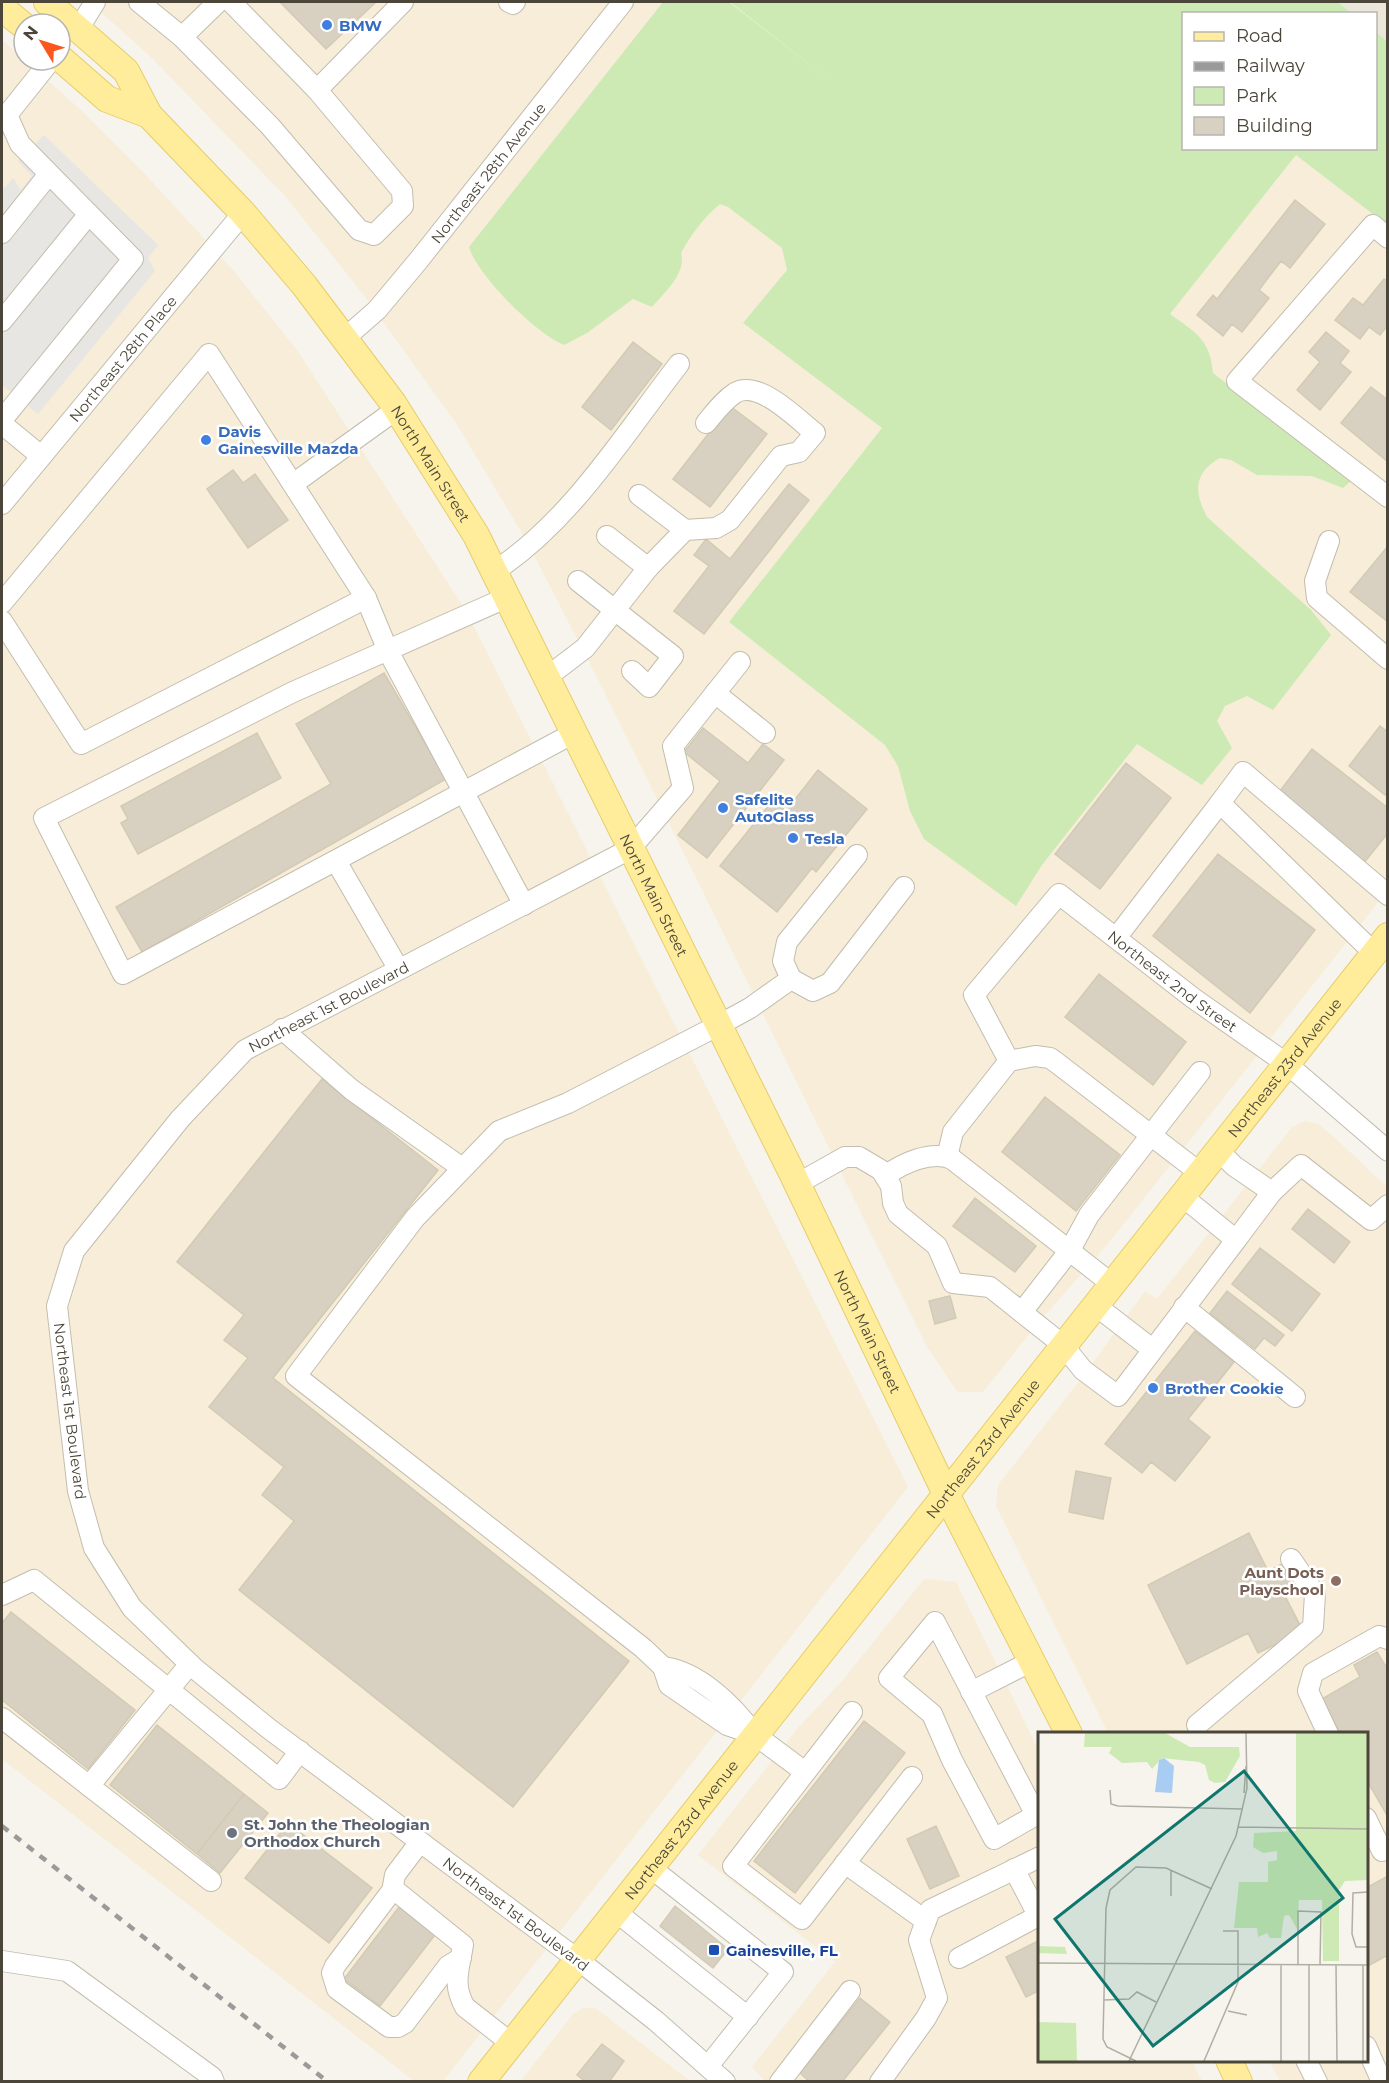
<svg xmlns="http://www.w3.org/2000/svg" width="1389" height="2083" viewBox="0 0 1389 2083" font-family="Montserrat,sans-serif">
	<style>
		.residential { fill: #eae7da }
		.commercial { fill: #f7edd8 }
		.green { fill: #cdeab5 }
		.parking { fill: #e8e6e3 }
		.building { fill: #d8d1c1; stroke: #d3cab4; stroke-width: 1.5 }
		.lines { fill: none; stroke-linecap: round; stroke-linejoin: round }
		.minor-casing { stroke: #c2bdae; stroke-width: 22 }
		.major-casing { stroke: #e6cd6a; stroke-width: 28 }
		.minor { stroke: #fff; stroke-width: 20 }
		.major { stroke: #ffed9c; stroke-width: 26 }
		.rail { stroke: #9a9a9a; stroke-width: 4.5; stroke-dasharray: 8 8; stroke-linecap: butt }
		.shop-dot { fill: #3f7fe0; stroke: #fff; stroke-width: 2 }
		.education-dot { fill: #8d6e63; stroke: #fff; stroke-width: 2 }
		.worship-dot { fill: #6b7280; stroke: #fff; stroke-width: 2 }
		.transit-dot { fill: #1a4fb4; stroke: #fff; stroke-width: 2 }
		.labels { text-anchor: middle; dominant-baseline: central; stroke-width: 5; stroke-linejoin: round; paint-order: stroke }
		.shop-label { font-size: 15px; font-weight: bold; fill: #366cbe; stroke: #fff; text-anchor: start }
		.street-label { font-size: 15px; fill: #4b4639; stroke: #fff }
		.education-label { font-size: 15px; font-weight: bold; fill: #785e54; stroke: #fff; text-anchor: end }
		.worship-label { font-size: 15px; font-weight: bold; fill: #5b616d; stroke: #fff; text-anchor: start }
		.transit-label { font-size: 15px; font-weight: bold; fill: #164399; stroke: #fff; text-anchor: start }
		.inset-road { fill: none; stroke: #b2aea4; stroke-width: 1.5 }
		.view { fill: #0f766e; fill-opacity: 0.15; stroke: #0f766e; stroke-width: 3 }
		.inset-edge { fill: none; stroke: #4b4639; stroke-width: 3 }
	</style>
	<rect width="100%" height="100%" fill="#f6f4ec"/>
	<path class="residential" d="M1337,2H1387V41L1376,32V14L1352,13Z"/>
	<path class="commercial" d="M90,2H729L1154,333L1296,154L1387,225V891L1111,1240L1033,1329L983,1392H958L927,1347L598,679L525,538L456,423L366,298L286,197L152,58Z
		M2,40L82,111L143,172L233,270L297,350L466,611L908,1487L443,2081H414L2,1759Z
		M1305,1121L1318,1124L1334,1137L1387,1187V2081H1280L1269,2061L1366,2060V1734L1108,1733L996,1506L998,1485L1087,1371L1145,1291L1157,1299L1292,1127Z
		M924,1579L956,1582L1039,1751L1040,2060L1192,2061L1202,2081H765L752,2067L835,1962L698,1855L797,1729L842,1681Z
		M583,2008H595L602,2013L690,2081L520,2082L573,2014Z"/>
	<path class="green" d="M663,2H729L828,79L730,2H1337L1352,13L1184,14V148H1376V32L1387,41V225L1296,155L1170,314C1196,333 1210,339 1213,373L1351,481L1343,488L1312,476L1257,475L1231,460L1220,458C1193,473 1194,492 1207,517L1311,610L1331,635L1273,710L1247,696L1225,706L1217,721L1232,748L1202,785L1137,744L1042,865L1016,906L924,839L910,811L898,766L885,745L729,622L882,428L743,323L787,270L782,248L728,207L720,204C703,218 691,235 681,253C687,273 664,293 652,307L633,299L587,333L564,345C536,334 477,275 469,247Z"/>
	<path class="parking" d="M44,135L158,245L148,258L155,271L38,414L2,385V191L13,178L21,190L32,176L18,161Z"/>
	<path class="building" d="M280,2H376L326,49Z
		M1295,200L1325,224L1290,268L1281,261L1259,290L1269,298L1242,332L1232,324L1223,336L1197,315L1213,295L1217,299Z
		M1384,279L1388,282V325L1380,335L1369,327L1360,339L1335,320L1353,298L1363,305Z
		M1326,332L1349,351L1340,363L1351,372L1320,410L1297,390L1320,362L1309,352Z
		M633,342L662,364L611,430L582,407Z
		M1371,387L1388,400V462L1341,423Z
		M730,406L767,434L710,507L673,479Z
		M233,470L243,483L255,474L288,520L248,548L207,489Z
		M789,484L809,500L704,634L674,611L709,566L694,555L706,539L730,559Z
		M1388,546V622L1350,592Z
		M384,673L446,779L142,952L116,907L331,784L296,724Z
		M1380,726L1388,732V792L1385,795L1349,766Z
		M703,728L748,763L763,744L784,760L707,858L678,835L720,781L684,752Z
		M257,733L281,778L138,854L121,823L128,819L121,806Z
		M1312,749L1388,808V833L1363,864L1276,796Z
		M1126,763L1171,798L1100,889L1055,854Z
		M818,770L867,809L816,872L812,868L777,912L720,866L773,800L786,811Z
		M1218,854L1315,930L1250,1013L1153,936Z
		M1099,974L1186,1042L1153,1085L1065,1017Z
		M322,1079L438,1170L273,1378L629,1661L513,1807L239,1590L294,1521L262,1495L284,1467L209,1407L248,1358L224,1340L244,1315L177,1262Z
		M1045,1097L1120,1155L1076,1211L1002,1152Z
		M975,1198L1036,1246L1015,1272L953,1226Z
		M1308,1209L1350,1242L1334,1263L1292,1229Z
		M1260,1248L1320,1294L1292,1331L1232,1284Z
		M1227,1291L1284,1335L1275,1346L1264,1338L1255,1349L1210,1313Z
		M950,1296L956,1318L935,1324L929,1301Z
		M1195,1331L1234,1362L1188,1419L1210,1437L1175,1481L1151,1462L1142,1473L1105,1444Z
		M1076,1471L1111,1478L1103,1519L1069,1512Z
		M1249,1533L1268,1571L1282,1564L1293,1587L1283,1592L1303,1631L1258,1653L1248,1633L1187,1664L1148,1585Z
		M11,1612L135,1710L88,1769L2,1700V1623Z
		M1377,1652L1388,1670V1817L1366,1779V1734H1341L1322,1699L1360,1677L1354,1665Z
		M864,1721L905,1753L795,1893L754,1861Z
		M157,1725L244,1794L197,1854L110,1785Z
		M244,1794L268,1813L220,1873L197,1854Z
		M288,1823L372,1888L329,1943L245,1878Z
		M936,1826L959,1876L930,1889L907,1839Z
		M1388,1876V1955L1366,1967V1888Z
		M675,1906L728,1949L713,1968L660,1926Z
		M399,1907L435,1935L380,2006L344,1979Z
		M1040,1940V1990L1026,1997L1006,1957Z
		M860,1998L890,2022L842,2082H810L800,2073Z
		M602,2044L624,2061L609,2082H586L577,2075Z"/>
	<g class="lines">
		<defs>
			<g id="minor">
				<path d="M139,2L182,37L270,126L359,230L374,235L403,206L402,191L317,90L231,2"/>
				<path d="M509,2L513,4L515,2"/>
				<path d="M79,28L95,2"/>
				<path d="M182,37L218,2"/>
				<path d="M317,90L403,2"/>
				<path d="M2,233L49,174"/>
				<path d="M1388,238L1373,225L1237,381L1388,497"/>
				<path d="M2,321L89,214"/>
				<path id="s1" d="M345,338L377,310L418,261L623,2"/>
				<path d="M2,420L133,259L20,144L7,115L51,60"/>
				<path d="M2,424L41,456"/>
				<path d="M293,484L397,409"/>
				<path id="s2" d="M2,504L243,213"/>
				<path d="M685,530L716,528L730,520L781,456L799,452L815,433C797,419 759,379 735,393C723,401 715,412 706,423"/>
				<path d="M607,536L648,568"/>
				<path d="M1329,541L1315,581L1317,598L1388,659"/>
				<path d="M495,571C572,520 623,436 679,364"/>
				<path d="M578,581L673,656L649,687L632,671"/>
				<path d="M508,597L293,692L44,818L123,974L574,733"/>
				<path d="M366,598L388,651L524,905"/>
				<path d="M2,603L209,354L366,598L81,744L2,621"/>
				<path d="M547,677L585,648L648,568L685,530L639,495"/>
				<path d="M715,693L765,733"/>
				<path d="M336,861L398,968"/>
				<path d="M1116,938L1220,803"/>
				<path d="M1374,953L1220,803L1243,772L1388,895"/>
				<path d="M791,979L813,991L830,983L904,887"/>
				<path d="M282,1029L352,1090L462,1168"/>
				<path id="s3" d="M1009,1061L974,995L1059,894L1193,998L1287,1064L1388,1151"/>
				<path d="M1218,1150L1234,1166L1272,1192"/>
				<path d="M947,1157L953,1132L1009,1061L1035,1056L1050,1058L1057,1063L1200,1173"/>
				<path d="M885,1176C903,1163 931,1150 952,1159L1112,1284"/>
				<path d="M797,1184L845,1157H859L881,1170L891,1186L893,1203L898,1214L937,1246L953,1283L990,1287L1063,1345L1083,1370L1118,1396L1236,1240"/>
				<path d="M1182,1196L1236,1240L1272,1192L1301,1165L1371,1220L1388,1205"/>
				<path d="M1095,1305L1152,1349"/>
				<path d="M1184,1307L1295,1397"/>
				<path d="M1022,1312L1070,1250L1089,1215L1200,1072"/>
				<path d="M2,1595L34,1580L279,1779L300,1751"/>
				<path d="M935,1622L1036,1815L994,1839L952,1760L932,1714L889,1678Z"/>
				<path d="M663,1667C699,1672 733,1705 754,1734"/>
				<path d="M971,1692L1032,1661"/>
				<path d="M852,1712L733,1866L802,1919L912,1777"/>
				<path d="M2,1718L211,1881"/>
				<path d="M1197,1725L1313,1627L1315,1594L1291,1559"/>
				<path d="M1328,1734L1308,1691L1313,1673L1379,1636L1388,1639"/>
				<path d="M805,1772L754,1734L727,1725L669,1685L663,1667L643,1648L296,1376L415,1218L499,1131L568,1103L719,1025L750,1008L791,979L783,961L787,942L857,855"/>
				<path d="M89,1786L190,1664"/>
				<path d="M1366,1818L1382,1851"/>
				<path d="M420,1842L395,1875L393,1886L396,1891L463,1945C459,1970 452,1984 465,2007L511,2043"/>
				<path d="M845,1863L926,1921"/>
				<path d="M651,1868L783,1972L709,2065"/>
				<path d="M1014,1869L1038,1915"/>
				<path d="M394,1888L335,1966L332,1973L337,1989L389,2027H398L405,2023L448,1966L461,1958"/>
				<path d="M615,1911L748,2017"/>
				<path d="M959,1958L1040,1915"/>
				<path d="M2,1961L67,1971L212,2077L214,2082"/>
				<path d="M1366,2046L1382,2082"/>
				<path d="M1306,2060L1317,2082"/>
				<path id="s4" d="M725,2082L656,2021L577,1959L268,1728L194,1668L132,1608L94,1548L78,1491L57,1306L74,1251L180,1119L245,1050L630,849L683,788L673,746L740,662"/>
				<path d="M780,2082L850,1991"/>
				<path d="M880,2082L926,2018L937,1998L919,1940L930,1910L1040,1857"/>
			</g>
			<g id="major">
				<path id="s5" d="M47,2L126,71L149,115L243,213L304,285L393,403L476,535L793,1175L946,1494L1069,1734"/>
				<path d="M2,8L24,26"/>
				<path d="M60,58L107,99L149,115"/>
				<path d="M1229,2060L1239,2082"/>
				<path id="s6" d="M481,2082L1388,936"/>
			</g>
		</defs>
		<use href="#minor" class="minor-casing"/>
		<use href="#major" class="major-casing"/>
		<use href="#minor" class="minor"/>
		<use href="#major" class="major"/>
		<path class="rail" d="M2,1826L328,2082"/>
	</g>
	<g class="shop-dot">
		<circle cx="327" cy="25" r="6"/>
		<circle cx="206" cy="440" r="6"/>
		<circle cx="723" cy="808" r="6"/>
		<circle cx="793" cy="838" r="6"/>
		<circle cx="1153" cy="1388" r="6"/>
	</g>
	<circle class="education-dot" cx="1336" cy="1581" r="6"/>
	<circle class="worship-dot" cx="232" cy="1833" r="6"/>
	<rect class="transit-dot" x="708" y="1944" width="12" height="12" rx="3"/>
	<g class="labels">
		<g class="shop-label">
			<text x="339" y="25">BMW</text>
			<text x="218" y="431">Davis<tspan x="218" dy="17">Gainesville Mazda</tspan></text>
			<text x="735" y="799">Safelite<tspan x="735" dy="17">AutoGlass</tspan></text>
			<text x="805" y="838">Tesla</text>
			<text x="1165" y="1388">Brother Cookie</text>
		</g>
		<g class="street-label">
			<text stroke="none"><textPath href="#s1" startOffset="219">Northeast 28th Avenue</textPath></text>
			<text stroke="none"><textPath href="#s2" startOffset="189">Northeast 28th Place</textPath></text>
			<text stroke="none"><textPath href="#s5" startOffset="604">North Main Street</textPath></text>
			<text stroke="none"><textPath href="#s5" startOffset="1090">North Main Street</textPath></text>
			<text stroke="none"><textPath href="#s3" startOffset="350">Northeast 2nd Street</textPath></text>
			<text stroke="none"><textPath href="#s4" startOffset="1492">Northeast 1st Boulevard</textPath></text>
			<text stroke="none"><textPath href="#s6" startOffset="1294">Northeast 23rd Avenue</textPath></text>
			<text stroke="none"><textPath href="#s5" startOffset="1576">North Main Street</textPath></text>
			<text transform="translate(70 1411) rotate(83)">Northeast 1st Boulevard</text>
			<text stroke="none"><textPath href="#s6" startOffset="808">Northeast 23rd Avenue</textPath></text>
			<text stroke="none"><textPath href="#s6" startOffset="322">Northeast 23rd Avenue</textPath></text>
			<text transform="translate(516 1914) rotate(37)">Northeast 1st Boulevard</text>
		</g>
		<g class="education-label">
			<text x="1324" y="1572">Aunt Dots<tspan x="1324" dy="17">Playschool</tspan></text>
		</g>
		<g class="worship-label">
			<text x="244" y="1824">St. John the Theologian<tspan x="244" dy="17">Orthodox Church</tspan></text>
		</g>
		<g class="transit-label">
			<text x="726" y="1950">Gainesville, FL</text>
		</g>
	</g>
	<g transform="translate(1038 1732)">
		<rect width="330" height="330" fill="#f6f4ec"/>
		<path d="M47,1H127L152,15H201L202,24L187,50L177,51L171,48L167,33L161,30L124,26L114,37L109,30L84,31L71,21L74,15H46ZM258,1H330V148L307,149L301,158V229H285L284,168H261L259,197L251,183L246,184L243,206H232L229,201L220,205L219,196H196L201,150H230V130L239,128V119L225,121L215,115L216,101L258,99ZM0,214L27,215L29,222L0,221ZM0,290L38,291L39,329H0Z" fill="#cdeab5"/>
		<path d="M126,26L136,34L134,61L117,60L121,28Z" fill="#a9cdf2"/>
		<path class="inset-road" d="M72,58L73,72L80,74L204,77M206,61L208,34M200,95L330,97M133,138V164M330,160L315,161L314,202L318,215H330M0,231L330,233M243,232V329M260,232V179L283,180L282,232M271,232V329M298,233L299,329M325,233V329M66,268L91,267L99,260L118,270M190,279L209,283M91,329L198,104L209,56L208,1M98,329L69,315L65,307L68,176L72,158L98,135L128,136L174,157M166,329L200,250V199H185"/>
		<path class="view" d="M206,39L305,166L115,314L17,187Z"/>
		<rect width="330" height="330" class="inset-edge"/>
	</g>
	<rect width="1389" height="2083" fill="none" stroke="#4b4639" stroke-width="6"/>
	<rect x="1182" y="12" width="195" height="138" fill="#ffffff" stroke="#b7b5b0" stroke-width="1.5"/>
	<rect x="1194" y="32" width="30" height="9" fill="#ffed9c" stroke="#b7b5b0" stroke-width="1.5"/>
	<text x="1236" y="42" font-size="18" fill="#4b4639">Road</text>
	<rect x="1194" y="62" width="30" height="9" fill="#9a9a9a" stroke="#b7b5b0" stroke-width="1.5"/>
	<text x="1236" y="72" font-size="18" fill="#4b4639">Railway</text>
	<rect x="1194" y="87" width="30" height="18" fill="#cdeab5" stroke="#b7b5b0" stroke-width="1.5"/>
	<text x="1236" y="102" font-size="18" fill="#4b4639">Park</text>
	<rect x="1194" y="117" width="30" height="18" fill="#d8d1c1" stroke="#b7b5b0" stroke-width="1.5"/>
	<text x="1236" y="132" font-size="18" fill="#4b4639">Building</text>
	<g transform="translate(42 42) rotate(308)"><circle r="28" fill="#ffffff" stroke="#b7b5b0" stroke-width="1.5"/>
	<path d="M0-4.5L10 22L0 15L-10 22Z" fill="#fb561e"/>
	<text y="-9" font-size="16" font-weight="bold" text-anchor="middle" fill="#4b4639">N</text>
	</g>
</svg>
